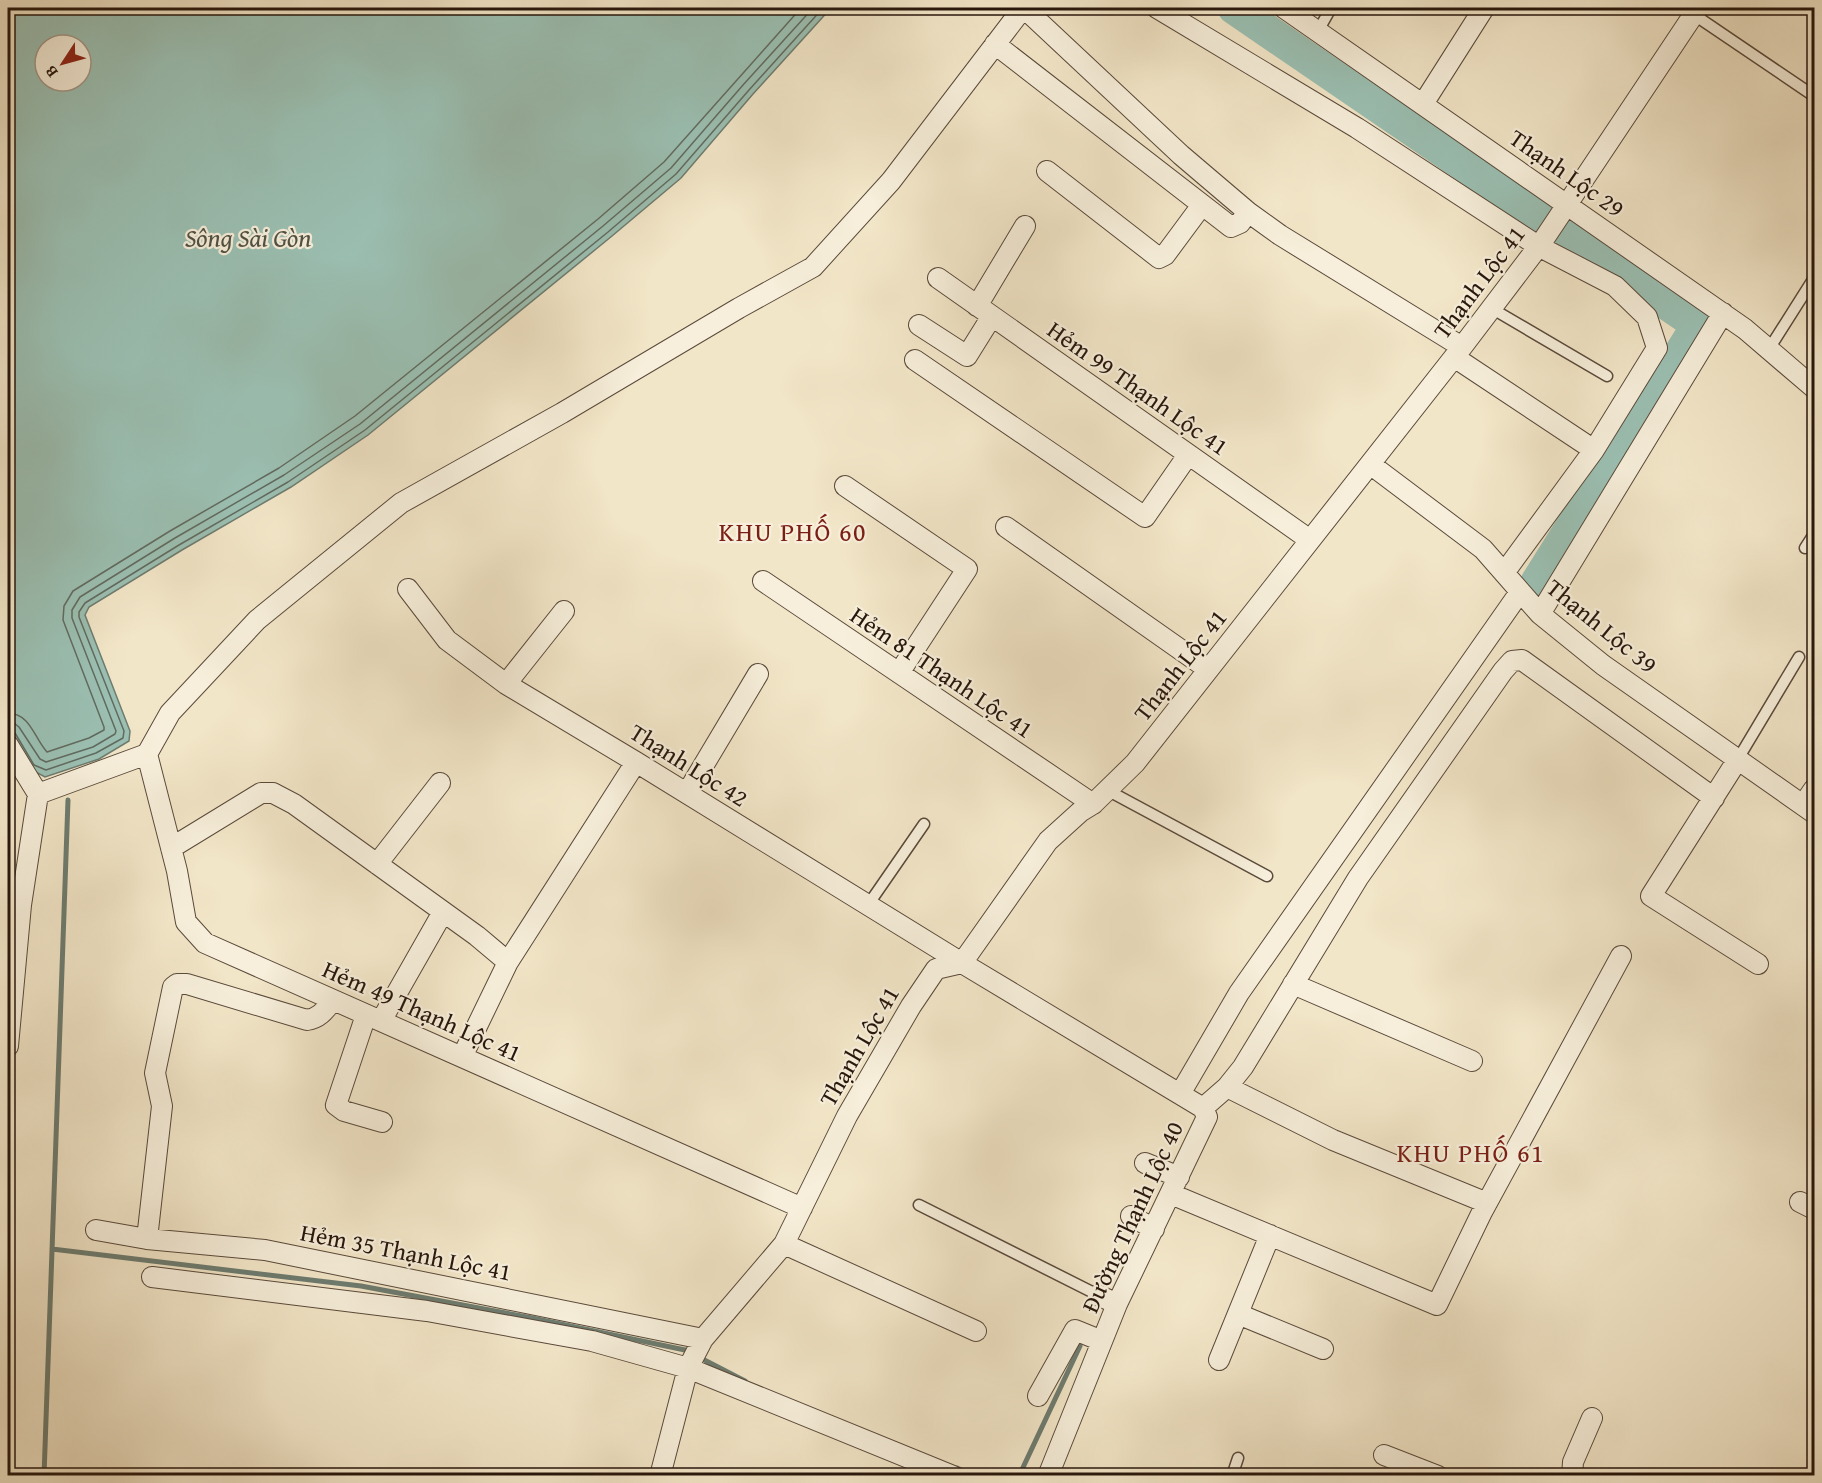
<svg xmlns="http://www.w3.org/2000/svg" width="1822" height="1483" viewBox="0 0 1822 1483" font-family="'Gentium Book Plus',serif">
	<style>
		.water { fill: #9bc0b3; stroke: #6d7c70; stroke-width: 1.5; fill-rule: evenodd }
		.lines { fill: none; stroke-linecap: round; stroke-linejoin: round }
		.shore { stroke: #616b60; stroke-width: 1.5 }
		.stream { stroke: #6d7c70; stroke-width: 5 }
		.river { stroke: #9bc0b3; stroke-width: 33 }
		.lane-casing { stroke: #5a4a3b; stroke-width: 13 }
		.street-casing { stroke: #5a4a3b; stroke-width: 22 }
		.lane { stroke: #f7efdb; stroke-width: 10 }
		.street { stroke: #f7efdb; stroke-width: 20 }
		.labels { text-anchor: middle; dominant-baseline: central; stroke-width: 4.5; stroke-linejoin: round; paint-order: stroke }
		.street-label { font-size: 24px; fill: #27160c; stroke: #f7efdb }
		.water-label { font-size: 26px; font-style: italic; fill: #505246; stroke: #f7efdb }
		.neighbourhood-label { font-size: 26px; letter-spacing: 1.5px; fill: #7a1f14; stroke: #f7efdb }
	</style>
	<rect width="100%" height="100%" fill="#f2e6c8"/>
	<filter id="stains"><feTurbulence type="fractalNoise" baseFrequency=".00333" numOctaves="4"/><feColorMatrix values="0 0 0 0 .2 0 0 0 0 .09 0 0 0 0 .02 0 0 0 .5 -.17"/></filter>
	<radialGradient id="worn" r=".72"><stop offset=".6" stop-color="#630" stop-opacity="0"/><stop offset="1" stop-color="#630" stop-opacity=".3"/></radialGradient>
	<path class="water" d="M8,8H831L753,94L681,178L612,236L368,435L291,487L182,550L89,607L85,615L130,731L129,741L99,759L45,777L30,769L8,732ZM45,45H81V81H45Z"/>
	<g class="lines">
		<path class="shore" d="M8,713C31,714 34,738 47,752L89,738L104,730V727L63,620L64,606L73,591L170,531L279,468L355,416L598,219L664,162L801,8
			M8,722L14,723L19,727L40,759L46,762L93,747L115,734L116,731L72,618V610L80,597L175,538L284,475L360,424L603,226L671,168L743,85L813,8
			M8,730L15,733L34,765L46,770L96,753L123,738L124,731L79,617V612L85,603L179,545L288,482L365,430L608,232L676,174L749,90L823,8"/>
		<path class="stream" d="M52,1249L361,1286L532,1318L685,1350L745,1381
			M957,1468L974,1476
			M44,1476L68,800
			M1019,1476L1080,1346"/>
		<path class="river" d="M1234,8L1698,325L1537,582"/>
		<defs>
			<path id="lane" d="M1693,14L1814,96
				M1318,31L1331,8
				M1491,308L1607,376
				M1769,349L1814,278
				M1805,548L1814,534
				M1738,759L1799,657
				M1107,790L1267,876
				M868,905L924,824
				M919,1205L1098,1295
				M1232,1476L1238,1458"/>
			<path id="street" d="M1024,8L1181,155L1248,212L1280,235L1462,347
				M1157,8L1357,128L1538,246L1615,286L1647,317L1657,348L1594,450L1504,573
				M1284,8L1745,329L1814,388
				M995,44L1231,227L1240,223L1248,212
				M1423,104L1484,8
				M1047,171L1159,258L1165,255L1202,205
				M938,278L1310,540
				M977,306L1025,226
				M919,325L967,356L992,316
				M1454,357L1594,450
				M915,360L1145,517L1188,455
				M1370,464L1483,549L1540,614L1603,665L1814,813
				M845,486L967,569L899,673
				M1006,527L1208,669
				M763,581L1093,804
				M408,589L447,640L506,684L636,762L962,963L1203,1108L1207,1117L1117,1304L1048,1476
				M1540,614L1723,313
				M506,684L564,611
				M8,745L38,794L21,905L8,1046
				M147,754L177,871L186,922L205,943L802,1208
				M1738,759L1651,896L1758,964
				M687,793L758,674
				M38,794L147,754L170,713L257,620L401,503L562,413L739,308L813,267L891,181L1023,8
				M1803,805L1814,789
				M171,848L261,793H273L294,804L477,936L508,962L462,1057
				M377,864L440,783
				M508,962L636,762
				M1293,984L1472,1061
				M366,1015L336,1105L344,1111L382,1122
				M381,1021L443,912
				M1227,1087L1333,1140L1487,1203
				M1180,1094L1239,993L1520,592
				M1203,1108L1227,1087L1243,1067L1358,878L1503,671L1512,661L1522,660L1714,798
				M1145,1163L1179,1177
				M1171,1194L1437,1305L1482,1212L1621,956
				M1800,1202L1814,1209
				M1131,1216L1154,1229
				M96,1230L147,1239L265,1250L703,1339
				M147,1239L162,1106L155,1073L173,987L177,984H187L307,1020C320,1018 325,1010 333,1000
				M784,1244L976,1331
				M152,1277L427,1311L592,1341L688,1368L953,1476
				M1098,1295L1117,1304
				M1238,1314L1323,1349
				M1219,1360L1270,1235
				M1038,1396L1075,1330L1102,1341
				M1384,1455L1438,1476
				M660,1476L688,1368L703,1339L784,1244L847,1116L911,1006L936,969L962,963L1048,841L1080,812L1093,804L1135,763L1462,347L1544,239L1698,8
				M1572,1476L1573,1462L1592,1418"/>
		</defs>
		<use href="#lane" class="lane-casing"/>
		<use href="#street" class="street-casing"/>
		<use href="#lane" class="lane"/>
		<use href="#street" class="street"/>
	</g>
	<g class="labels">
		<g class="street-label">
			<text transform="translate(1567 173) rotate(35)">Thạnh Lộc 29</text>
			<text transform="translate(1479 282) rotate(-53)">Thạnh Lộc 41</text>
			<text transform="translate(1138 388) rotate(35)">Hẻm 99 Thạnh Lộc 41</text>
			<text transform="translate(1602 626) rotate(39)">Thạnh Lộc 39</text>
			<text transform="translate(1180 665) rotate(-52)">Thạnh Lộc 41</text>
			<text transform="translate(942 672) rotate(34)">Hẻm 81 Thạnh Lộc 41</text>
			<text transform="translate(689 765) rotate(32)">Thạnh Lộc 42</text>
			<text transform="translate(422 1011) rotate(24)">Hẻm 49 Thạnh Lộc 41</text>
			<text transform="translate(859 1046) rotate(-60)">Thạnh Lộc 41</text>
			<text transform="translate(1132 1217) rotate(-65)">Đường Thạnh Lộc 40</text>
			<text transform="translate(406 1252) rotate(11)">Hẻm 35 Thạnh Lộc 41</text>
		</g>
		<g class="water-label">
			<text x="248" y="237">Sông Sài Gòn</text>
		</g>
		<g class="neighbourhood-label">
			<text x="793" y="531">KHU PHỐ 60</text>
			<text x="1471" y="1152">KHU PHỐ 61</text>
		</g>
	</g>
	<rect width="1822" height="1483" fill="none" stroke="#f2e6c8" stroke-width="30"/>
	<rect x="9" y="9" width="1804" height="1465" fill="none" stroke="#27160c" stroke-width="3"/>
	<rect x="15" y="15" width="1792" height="1453" fill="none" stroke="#27160c" stroke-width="1.5"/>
	<g transform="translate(63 63) rotate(234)"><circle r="28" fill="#f7efdb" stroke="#a49888" stroke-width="1.5"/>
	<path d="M0-4.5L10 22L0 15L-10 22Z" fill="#8f2418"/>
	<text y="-9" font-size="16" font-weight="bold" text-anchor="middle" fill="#27160c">B</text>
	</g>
	<rect width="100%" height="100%" filter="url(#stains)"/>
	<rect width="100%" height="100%" fill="url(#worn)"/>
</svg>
